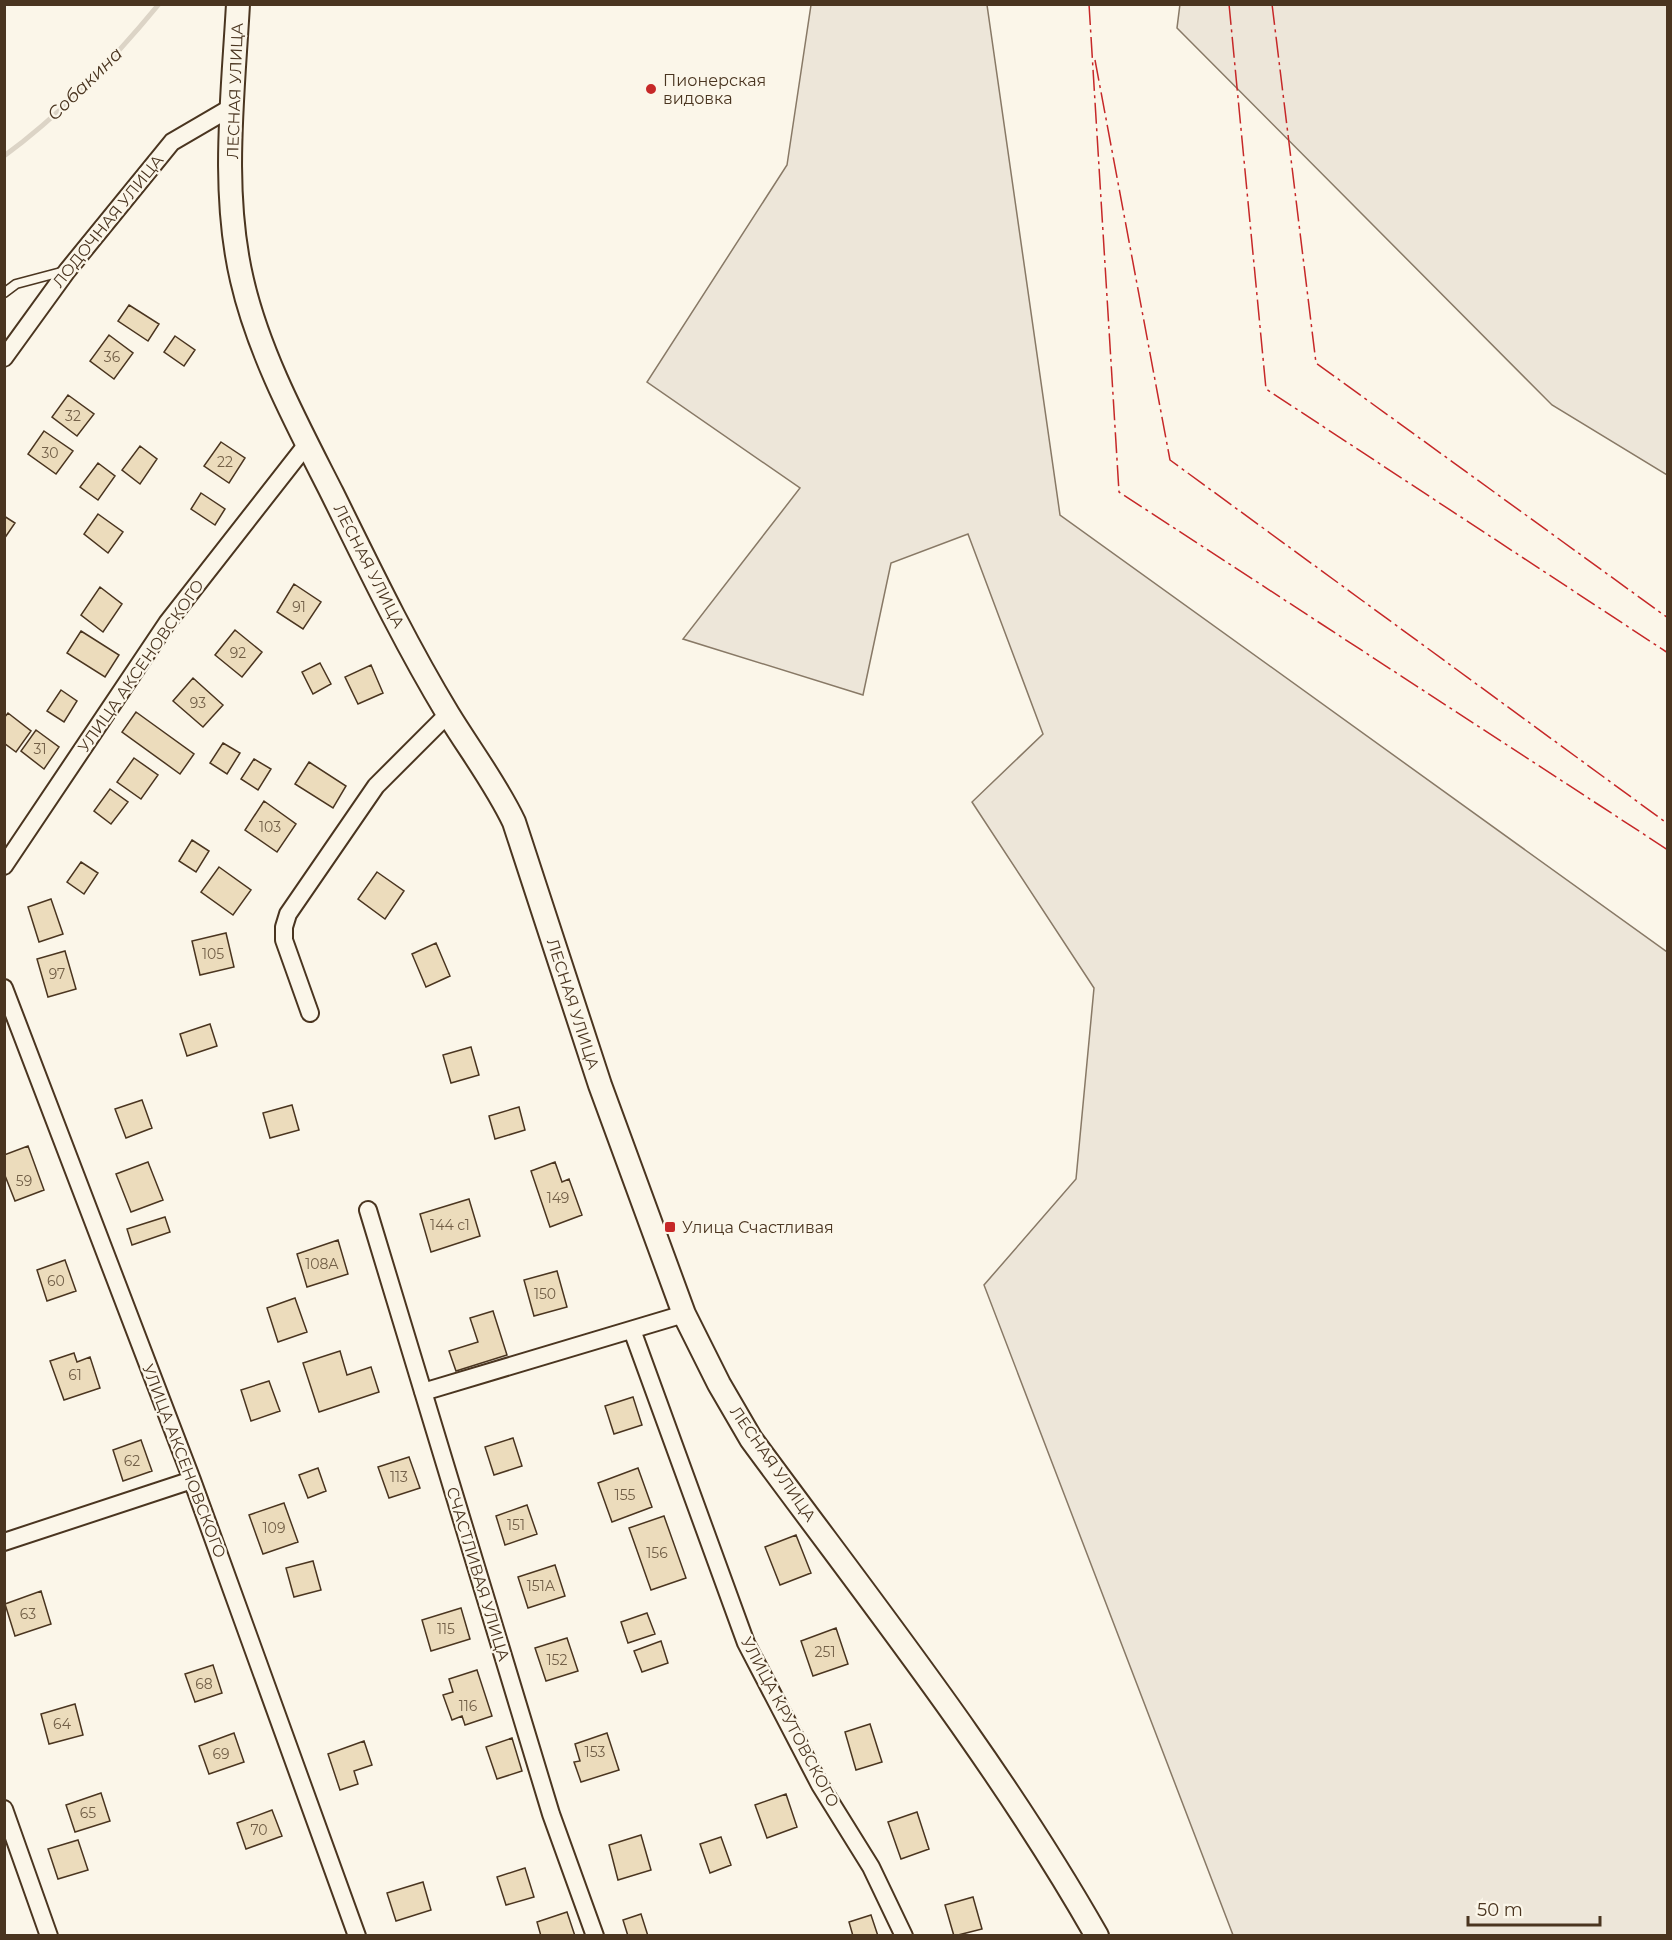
<svg xmlns="http://www.w3.org/2000/svg" width="1672" height="1940" viewBox="0 0 1672 1940" font-family="Montserrat,sans-serif">
	<style>
		.green { fill: #ede6d9; stroke: #887966; stroke-width: 1.5 }
		.lines { fill: none; stroke-linecap: round; stroke-linejoin: round }
		.stream { stroke: #dcd4c6; stroke-width: 5 }
		.building { fill: #ecdcbc; stroke: #4a3520; stroke-width: 1.5 }
		.lane-casing { stroke: #4a3520; stroke-width: 11 }
		.street-casing { stroke: #4a3520; stroke-width: 20 }
		.secondary-casing { stroke: #4a3520; stroke-width: 26 }
		.lane { stroke: #fbf6e9; stroke-width: 8 }
		.street { stroke: #fbf6e9; stroke-width: 16 }
		.secondary { stroke: #fbf6e9; stroke-width: 22 }
		.power { stroke: #c62828; stroke-width: 1.5; stroke-dasharray: 21 4.5 3 4.5; stroke-linecap: butt }
		.poi-dot { fill: #c62828; stroke: #fbf6e9; stroke-width: 2 }
		.labels { text-anchor: middle; dominant-baseline: central; stroke-width: 4.5; stroke-linejoin: round; paint-order: stroke }
		.number-label { font-size: 14px; fill: #725f47 }
		.poi-label { font-size: 16px; fill: #4a3520; stroke: #fbf6e9; text-anchor: start }
		.street-label { font-size: 16px; fill: #4a3520; stroke: #fbf6e9 }
		.water-label { font-size: 18px; font-style: italic; fill: #4a3520; stroke: #fbf6e9 }
	</style>
	<rect width="100%" height="100%" fill="#fbf6e9"/>
	<path class="green" d="M1180,4L1667,5V475L1552,405L1177,28Z
		M811,5H987L1060,515L1667,952V1935H1233L984,1285L1076,1179L1094,988L972,802L1043,734L968,534L891,563L863,695L683,639L800,488L647,382L787,165Z"/>
	<g class="lines">
		<path class="stream" d="M4,156C63,113 113,60 159,4"/>
	</g>
	<path class="building" d="M129,305L159,324L148,341L118,321Z
		M109,335L133,353L114,379L90,361Z
		M175,336L195,350L184,366L164,352Z
		M68,395L94,414L77,436L52,417Z
		M44,431L73,451L56,474L28,454Z
		M221,442L245,458L229,483L204,466Z
		M140,446L157,459L140,484L122,470Z
		M98,463L115,476L98,500L80,487Z
		M201,493L225,509L215,525L191,509Z
		M98,514L123,532L108,553L84,534Z
		M4,516L15,523L4,539Z
		M294,584L321,602L303,629L277,612Z
		M100,587L122,604L103,632L81,615Z
		M235,630L262,652L242,677L215,655Z
		M81,631L119,655L105,677L67,653Z
		M320,663L331,684L313,694L302,672Z
		M371,665L383,693L358,704L345,677Z
		M193,678L223,705L203,727L173,701Z
		M61,690L77,701L64,722L47,711Z
		M136,712L194,754L180,774L122,732Z
		M8,713L31,731L16,752L4,743V718Z
		M36,730L59,747L44,769L21,751Z
		M223,743L240,753L227,774L210,763Z
		M134,758L158,775L141,799L117,782Z
		M254,759L271,769L258,790L241,779Z
		M309,762L346,786L333,808L295,784Z
		M110,789L128,802L111,824L94,811Z
		M264,801L296,824L277,852L245,830Z
		M192,840L209,851L196,872L179,861Z
		M81,862L98,873L84,894L67,882Z
		M219,867L251,890L233,915L201,892Z
		M377,872L404,891L385,919L358,899Z
		M51,899L63,934L39,942L28,907Z
		M226,933L234,967L200,975L192,941Z
		M436,943L450,976L426,987L412,954Z
		M65,951L76,989L48,997L37,959Z
		M210,1024L217,1046L187,1056L180,1034Z
		M471,1047L479,1075L451,1083L443,1055Z
		M142,1100L152,1128L126,1138L115,1109Z
		M292,1105L299,1130L270,1138L263,1113Z
		M519,1107L525,1130L495,1139L489,1116Z
		M28,1146L44,1190L15,1201L4,1173V1155Z
		M148,1162L163,1200L131,1212L116,1174Z
		M555,1162L562,1182L569,1179L582,1215L550,1227L531,1171Z
		M469,1199L480,1236L431,1252L420,1214Z
		M165,1217L170,1232L132,1245L127,1229Z
		M338,1240L348,1274L307,1287L297,1254Z
		M65,1260L76,1291L47,1301L37,1270Z
		M557,1271L567,1307L534,1316L524,1280Z
		M295,1298L307,1332L278,1342L267,1308Z
		M493,1311L507,1355L456,1371L449,1351L478,1342L470,1318Z
		M340,1351L347,1375L371,1367L379,1392L319,1412L303,1363Z
		M74,1353L77,1362L90,1357L100,1388L64,1400L50,1361Z
		M269,1381L280,1411L251,1421L241,1390Z
		M633,1397L642,1425L614,1434L605,1406Z
		M513,1438L522,1466L494,1475L485,1447Z
		M141,1440L152,1471L123,1481L113,1450Z
		M409,1457L420,1488L389,1498L378,1467Z
		M318,1468L326,1491L308,1498L299,1475Z
		M638,1468L652,1507L612,1522L598,1483Z
		M284,1503L298,1542L263,1554L249,1515Z
		M527,1505L537,1534L505,1545L496,1516Z
		M664,1516L686,1578L651,1590L629,1528Z
		M796,1535L811,1573L780,1585L765,1547Z
		M313,1561L321,1590L294,1597L286,1568Z
		M555,1565L565,1596L528,1608L518,1577Z
		M41,1591L51,1624L15,1636L5,1604Z
		M461,1608L470,1639L431,1651L422,1620Z
		M647,1613L655,1634L628,1643L621,1622Z
		M836,1628L848,1664L813,1676L801,1641Z
		M567,1638L578,1671L546,1681L535,1648Z
		M661,1641L668,1663L642,1672L634,1651Z
		M213,1665L222,1693L195,1702L185,1674Z
		M477,1670L492,1716L465,1725L462,1716L452,1720L443,1695L453,1692L449,1679Z
		M75,1704L83,1735L49,1744L41,1714Z
		M870,1724L882,1762L856,1770L845,1732Z
		M234,1733L244,1762L209,1774L199,1746Z
		M607,1733L619,1770L581,1782L574,1762L580,1761L575,1744Z
		M512,1738L522,1771L497,1779L486,1747Z
		M364,1741L372,1765L354,1771L358,1784L340,1790L328,1754Z
		M101,1793L110,1821L75,1832L66,1805Z
		M786,1794L797,1827L767,1838L755,1805Z
		M272,1810L282,1836L246,1849L237,1823Z
		M917,1812L929,1849L901,1859L888,1822Z
		M641,1835L651,1870L618,1880L609,1845Z
		M721,1837L731,1865L710,1873L700,1844Z
		M78,1840L88,1870L58,1879L48,1849Z
		M525,1868L534,1897L506,1905L497,1877Z
		M423,1882L431,1910L396,1921L387,1893Z
		M973,1897L982,1929L954,1936L945,1905Z
		M567,1912L575,1936H541L537,1922Z
		M641,1914L648,1936H628L623,1920Z
		M871,1915L878,1936H853L849,1922Z"/>
	<g class="lines">
		<defs>
			<path id="lane" d="M4,293L16,284L65,271"/>
			<path id="street" d="M4,358L67,271L172,142L232,107
				M4,866L167,623L307,444
				M4,988L192,1480L357,1936
				M310,1013L284,940V927L288,914L376,786L448,714
				M368,1210L551,1814L595,1936
				M632,1330L746,1643L820,1785L871,1867L904,1936
				M423,1392L684,1314
				M4,1542L192,1480
				M4,1809L49,1936"/>
			<path id="secondary" d="M238,4C233,95 221,191 242,280C259,354 298,426 332,493C369,568 405,643 448,714C470,750 496,784 514,822L600,1085L684,1314L719,1384L751,1439C870,1601 997,1760 1097,1936"/>
		</defs>
		<use href="#lane" class="lane-casing"/>
		<use href="#street" class="street-casing"/>
		<use href="#secondary" class="secondary-casing"/>
		<use href="#lane" class="lane"/>
		<use href="#street" class="street"/>
		<use href="#secondary" class="secondary"/>
		<path class="power" d="M1089,4L1119,492L1668,850
			M1229,4L1266,389L1668,653
			M1272,4L1316,363L1668,618
			M1095,60L1170,460L1668,824"/>
	</g>
	<g class="poi-dot">
		<circle cx="651" cy="89" r="6"/>
		<rect x="664" y="1221" width="12" height="12" rx="3"/>
	</g>
	<g class="labels">
		<g class="number-label">
			<text x="112" y="357">36</text>
			<text x="73" y="416">32</text>
			<text x="50" y="453">30</text>
			<text x="225" y="462">22</text>
			<text x="299" y="607">91</text>
			<text x="238" y="653">92</text>
			<text x="198" y="703">93</text>
			<text x="40" y="749">31</text>
			<text x="270" y="827">103</text>
			<text x="213" y="954">105</text>
			<text x="57" y="974">97</text>
			<text x="24" y="1181">59</text>
			<text x="558" y="1198">149</text>
			<text x="450" y="1225">144 с1</text>
			<text x="322" y="1264">108А</text>
			<text x="56" y="1281">60</text>
			<text x="545" y="1294">150</text>
			<text x="75" y="1375">61</text>
			<text x="132" y="1461">62</text>
			<text x="399" y="1477">113</text>
			<text x="625" y="1495">155</text>
			<text x="516" y="1525">151</text>
			<text x="274" y="1528">109</text>
			<text x="657" y="1553">156</text>
			<text x="541" y="1586">151А</text>
			<text x="28" y="1614">63</text>
			<text x="446" y="1629">115</text>
			<text x="825" y="1652">251</text>
			<text x="557" y="1660">152</text>
			<text x="204" y="1684">68</text>
			<text x="468" y="1706">116</text>
			<text x="62" y="1724">64</text>
			<text x="595" y="1752">153</text>
			<text x="221" y="1754">69</text>
			<text x="88" y="1813">65</text>
			<text x="259" y="1830">70</text>
		</g>
		<g class="poi-label">
			<text x="663" y="80">Пионерская<tspan x="663" dy="18">видовка</tspan></text>
			<text x="682" y="1227">Улица Счастливая</text>
		</g>
		<g class="street-label">
			<text transform="translate(235 91) rotate(-88)">ЛЕСНАЯ УЛИЦА</text>
			<text transform="translate(108 221) rotate(-51)">ЛОДОЧНАЯ УЛИЦА</text>
			<text transform="translate(369 566) rotate(63)">ЛЕСНАЯ УЛИЦА</text>
			<text transform="translate(141 666) rotate(-55)">УЛИЦА АКСЕНОВСКОГО</text>
			<text transform="translate(573 1004) rotate(72)">ЛЕСНАЯ УЛИЦА</text>
			<text transform="translate(184 1461) rotate(69)">УЛИЦА АКСЕНОВСКОГО</text>
			<text transform="translate(773 1464) rotate(55)">ЛЕСНАЯ УЛИЦА</text>
			<text transform="translate(478 1574) rotate(73)">СЧАСТЛИВАЯ УЛИЦА</text>
			<text transform="translate(790 1722) rotate(62)">УЛИЦА КРУТОВСКОГО</text>
		</g>
		<g class="water-label">
			<text transform="translate(85 84) rotate(-44)">Собакина</text>
		</g>
	</g>
	<rect width="1672" height="1940" fill="none" stroke="#4a3520" stroke-width="12"/>
	<path d="M1468 1916v9h132v-9" fill="none" stroke="#4a3520" stroke-width="3"/>
	<text x="1477" y="1916" font-size="18" fill="#4a3520" stroke="#fbf6e9" stroke-width="4.5" paint-order="stroke">50 m</text>
</svg>
